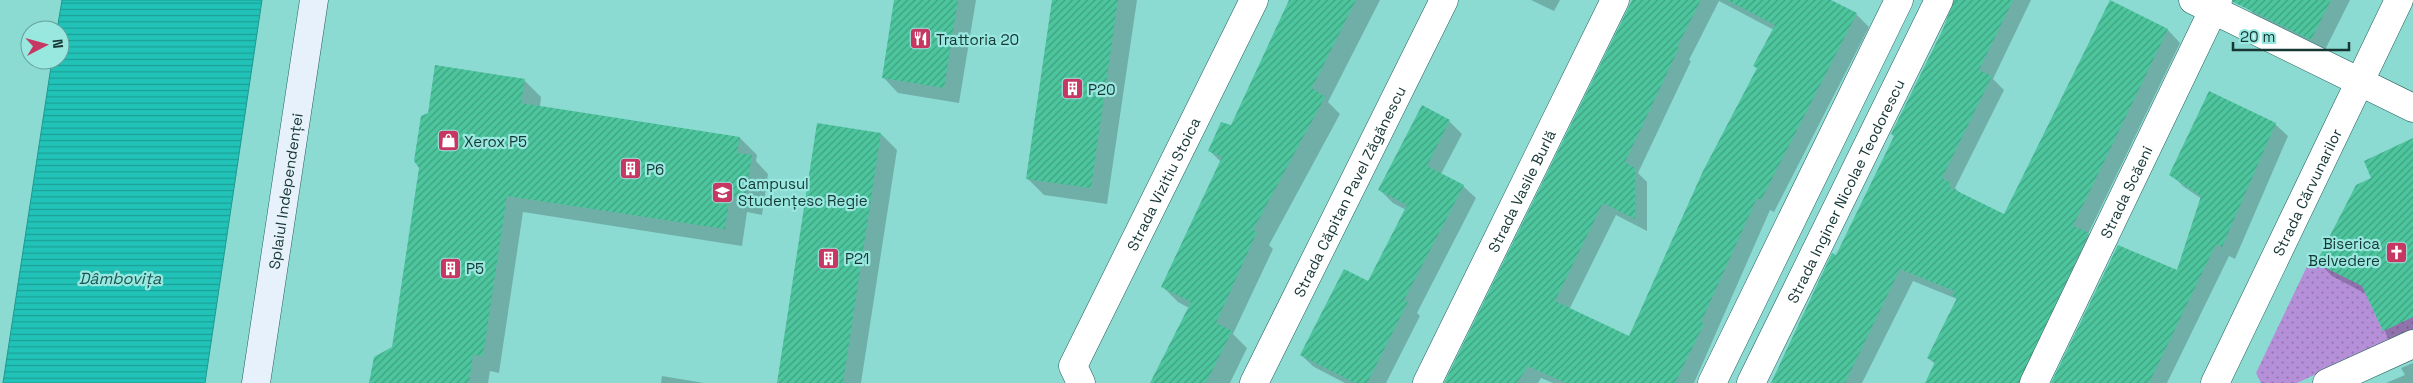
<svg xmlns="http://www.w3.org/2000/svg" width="2413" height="383" viewBox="0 0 2413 383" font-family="'Space Grotesk',sans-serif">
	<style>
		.grass { fill: url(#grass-dots) }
		.water { fill: url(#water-rules); stroke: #1e9990 }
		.shadow { fill: #0003; fill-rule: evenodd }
		.building { fill: url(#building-hatch) }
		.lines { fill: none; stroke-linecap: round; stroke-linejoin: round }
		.minor-casing { stroke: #225f5a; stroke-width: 29 }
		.secondary-casing { stroke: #225f5a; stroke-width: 29 }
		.minor { stroke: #fff; stroke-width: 28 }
		.secondary { stroke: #e6f1fb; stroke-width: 28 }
		.labels { text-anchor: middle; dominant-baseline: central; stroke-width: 4.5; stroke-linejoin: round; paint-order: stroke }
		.poi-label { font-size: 15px; fill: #163734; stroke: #99e8e0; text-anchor: start }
		.street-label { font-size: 15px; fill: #163734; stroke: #99e8e0 }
		.water-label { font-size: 16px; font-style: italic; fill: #1b5753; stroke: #99e8e0 }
	</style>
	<defs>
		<pattern id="grass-dots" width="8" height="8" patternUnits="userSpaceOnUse" patternTransform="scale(1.25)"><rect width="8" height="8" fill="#b58fd8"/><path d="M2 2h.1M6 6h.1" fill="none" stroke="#9276b0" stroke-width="1.8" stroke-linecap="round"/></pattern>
		<pattern id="water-rules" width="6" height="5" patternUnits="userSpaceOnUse" patternTransform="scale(1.25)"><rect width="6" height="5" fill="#21c3b8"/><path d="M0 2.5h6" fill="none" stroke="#1c9f96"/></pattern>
		<pattern id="building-hatch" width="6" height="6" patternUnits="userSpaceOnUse" patternTransform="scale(1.25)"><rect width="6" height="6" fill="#4dc59d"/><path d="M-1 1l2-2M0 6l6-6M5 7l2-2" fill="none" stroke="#3fa181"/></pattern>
	</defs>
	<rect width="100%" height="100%" fill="#8cdbd3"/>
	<path class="grass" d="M2310,260L2362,285L2383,331L2413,317V329L2297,383H2261L2256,373Z"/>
	<path class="water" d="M62,0H262L205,383H3L52,60H60V30H57Z"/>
	<path class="shadow" d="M895,0H976L959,103L898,93L883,77Z
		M1053,0H1137L1107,204L1044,195L1027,178Z
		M1290,0H1380L1328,102L1340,114L1269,245L1273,249L1233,334L1247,348L1230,383H1155L1189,308L1178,302L1162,286L1221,162L1210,151L1232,126Z
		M1531,0H1560L1554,11Z
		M1634,0H1828L1856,14L1869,27L1774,212L1770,210L1694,383H1553L1541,378L1538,383H1446ZM1719,1L1774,30L1755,66L1758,69L1630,338L1569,310L1616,215L1647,231V182L1638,173L1691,61L1689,60Z
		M1954,0H2031L1993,79L2004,90L1955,188L1962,195L2004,216L2168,30L2180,43L2088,234L2101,246L2043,367L2028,361L2017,383H1926L1935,364L1928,358L1957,299L1913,281L1862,383H1772L1837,257L1895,137L1954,7Z
		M2253,0H2350L2324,52L2261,22L2249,9Z
		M524,80L541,97L540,107L740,138L757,155L756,161L768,174L762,215L747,212L742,246L523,212L499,373L490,371L488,383H371L393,348Z
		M1449,121L1462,134L1441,174L1463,186L1476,198L1417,313L1420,316L1386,383H1345L1314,367L1301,355L1369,283L1406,210L1393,203L1380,190Z
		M818,124L881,134L897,150L861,383H779Z
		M2275,124L2288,136L2235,259L2229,256L2167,383H2071L2178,272L2202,199L2184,187L2171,174Z
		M2413,146V347L2402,352L2388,338L2368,295L2332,276L2318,262L2373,178Z
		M2413,363V383H2386L2405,375L2401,368Z
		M662,376L704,383H661Z"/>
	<path class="building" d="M894,0H958L944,88L882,78Z
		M1052,0H1118L1091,188L1026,179Z
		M1289,0H1356L1312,88L1325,97L1253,230L1257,232L1216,323L1232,331L1206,383H1150L1191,302L1161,287L1222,157L1208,151L1221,122L1231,125Z
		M1632,0H1701L1677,47L1679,48L1625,162L1635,168V219L1603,203L1555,301L1629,336L1703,171L1757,68L1753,66L1775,25L1727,0H1831L1857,13L1761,200L1757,198L1701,322L1704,324L1675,383H1566L1528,366L1517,383H1444Z
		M1954,0H2013L1979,70L1992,76L1942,178L1951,183L1949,187L2004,214L2110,0L2168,29L2073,226L2089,233L2019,383H1925L1935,362L1927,358L1957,298L1952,296L1954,291L1900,269L1845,383H1771L1832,253L1836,255L1894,136L1891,134L1943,29Z
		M2233,0H2331L2311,40L2233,2Z
		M435,65L525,79L521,103L740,137L737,153L752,155L745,199L730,196L725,229L507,196L483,356L473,355L469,383H369L374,357L392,347L419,168L414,161L421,116L428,113Z
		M2209,91L2276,123L2222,247L2216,244L2149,383H2051L2118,245L2177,270L2201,196L2169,175Z
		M1422,105L1450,120L1427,166L1464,185L1404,300L1408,302L1367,383H1355L1300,355L1344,269L1368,281L1407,205L1378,190Z
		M817,123L881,133L843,383H777Z
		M2413,138V317L2383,331L2362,286L2316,263L2356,185L2371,178L2364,161Z"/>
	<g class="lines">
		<defs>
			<g id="minor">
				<path d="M2193,0L2413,108"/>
				<path id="s1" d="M1081,383L1073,366L1254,0"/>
				<path id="s2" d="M1254,383L1444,0"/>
				<path id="s3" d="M1427,383L1615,0"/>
				<path d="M1712,383L1899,0"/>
				<path id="s4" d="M1751,383L1939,0"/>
				<path id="s5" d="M2034,383L2218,0"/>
				<path id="s6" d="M2215,383L2399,0"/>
				<path d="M2327,383L2413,344"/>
			</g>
			<g id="secondary">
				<path id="s7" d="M256,383L314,0"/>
			</g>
		</defs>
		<use href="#minor" class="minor-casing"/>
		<use href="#secondary" class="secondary-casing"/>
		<use href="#minor" class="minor"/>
		<use href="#secondary" class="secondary"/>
	</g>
	<defs>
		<symbol id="restaurant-square" viewBox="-11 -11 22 22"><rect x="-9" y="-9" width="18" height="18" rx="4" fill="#c63862" stroke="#99e8e0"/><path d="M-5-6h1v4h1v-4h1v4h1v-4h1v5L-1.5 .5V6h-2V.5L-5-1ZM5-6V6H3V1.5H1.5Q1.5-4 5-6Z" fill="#fff"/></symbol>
		<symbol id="building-square" viewBox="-11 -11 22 22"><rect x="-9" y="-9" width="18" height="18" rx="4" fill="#c63862" stroke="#99e8e0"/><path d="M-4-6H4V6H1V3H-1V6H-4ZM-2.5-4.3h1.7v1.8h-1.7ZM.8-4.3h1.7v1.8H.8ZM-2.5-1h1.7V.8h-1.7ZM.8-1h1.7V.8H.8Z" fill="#fff"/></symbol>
		<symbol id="shop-square" viewBox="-11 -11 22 22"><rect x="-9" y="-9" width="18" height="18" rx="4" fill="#c63862" stroke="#99e8e0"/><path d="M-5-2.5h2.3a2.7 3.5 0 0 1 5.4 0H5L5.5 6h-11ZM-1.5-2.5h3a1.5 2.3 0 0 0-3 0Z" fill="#fff"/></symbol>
		<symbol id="university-square" viewBox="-11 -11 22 22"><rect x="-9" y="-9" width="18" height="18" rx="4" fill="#c63862" stroke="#99e8e0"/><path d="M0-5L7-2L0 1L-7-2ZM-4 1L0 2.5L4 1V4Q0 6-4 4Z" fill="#fff"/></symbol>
		<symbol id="church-square" viewBox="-11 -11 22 22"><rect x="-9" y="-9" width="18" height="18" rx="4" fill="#c63862" stroke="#99e8e0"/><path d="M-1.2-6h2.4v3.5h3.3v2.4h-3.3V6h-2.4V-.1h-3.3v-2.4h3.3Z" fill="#fff"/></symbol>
	</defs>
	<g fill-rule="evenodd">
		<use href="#restaurant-square" x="908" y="26" width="25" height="25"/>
		<use href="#building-square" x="1060" y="76" width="25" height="25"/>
		<use href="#shop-square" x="436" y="128" width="25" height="25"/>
		<use href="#building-square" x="618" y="156" width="25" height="25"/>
		<use href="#university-square" x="710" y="180" width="25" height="25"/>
		<use href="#church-square" x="2384" y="240" width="25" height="25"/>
		<use href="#building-square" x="816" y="246" width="25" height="25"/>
		<use href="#building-square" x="438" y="256" width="25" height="25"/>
	</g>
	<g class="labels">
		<g class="poi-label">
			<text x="936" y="39">Trattoria 20</text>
			<text x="1088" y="89">P20</text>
			<text x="464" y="141">Xerox P5</text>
			<text x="646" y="169">P6</text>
			<text x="738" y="183">Campusul<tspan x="738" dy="17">Studențesc Regie</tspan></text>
			<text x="2380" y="243" text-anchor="end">Biserica<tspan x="2380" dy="17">Belvedere</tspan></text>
			<text x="845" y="258">P21</text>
			<text x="466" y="268">P5</text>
		</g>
		<g class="street-label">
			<text stroke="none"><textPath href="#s1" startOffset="222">Strada Vizitiu Stoica</textPath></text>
			<text stroke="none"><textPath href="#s7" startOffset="194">Splaiul Independenței</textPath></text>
			<text stroke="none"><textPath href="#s6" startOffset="212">Strada Cărvunarilor</textPath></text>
			<text stroke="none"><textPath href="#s2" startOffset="214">Strada Căpitan Pavel Zăgănescu</textPath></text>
			<text stroke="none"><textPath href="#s3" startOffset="214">Strada Vasile Burlă</textPath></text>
			<text stroke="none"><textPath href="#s4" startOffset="214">Strada Inginer Nicolae Teodorescu</textPath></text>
			<text stroke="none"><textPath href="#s5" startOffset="212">Strada Scăeni</textPath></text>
		</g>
		<g class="water-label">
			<text x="120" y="278">Dâmbovița</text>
		</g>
	</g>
	<g transform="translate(45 45) rotate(84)"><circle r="24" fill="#99e8e0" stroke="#65a19b"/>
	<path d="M0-4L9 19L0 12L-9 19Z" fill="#c63862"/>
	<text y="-8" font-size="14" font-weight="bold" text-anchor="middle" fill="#163734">N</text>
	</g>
	<path d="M2233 42v8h116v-8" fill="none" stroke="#163734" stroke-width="2.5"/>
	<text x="2240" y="42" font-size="15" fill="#163734" stroke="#99e8e0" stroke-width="4" paint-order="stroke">20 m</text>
</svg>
